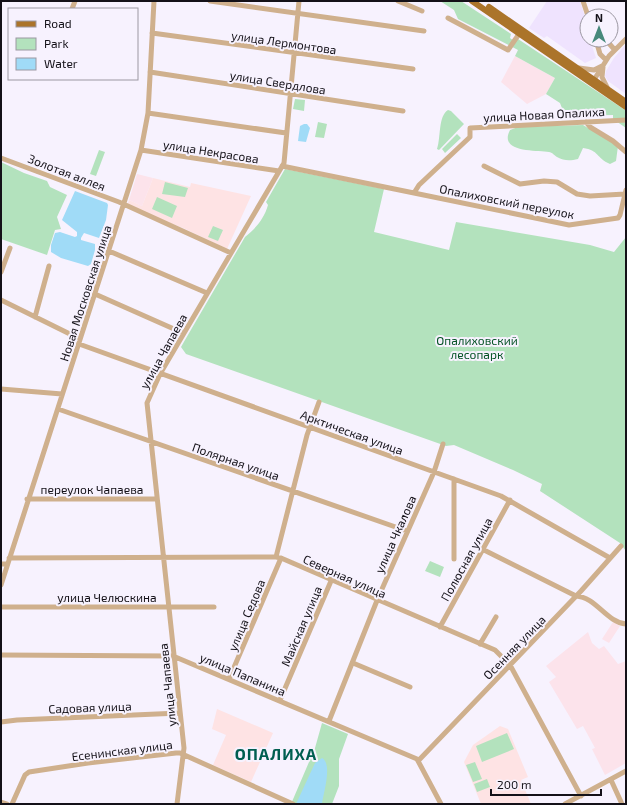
<svg xmlns="http://www.w3.org/2000/svg" width="627" height="805" viewBox="0 0 627 805" font-family="'Exo 2',sans-serif">
	<style>
		.built { fill: #efe3fe }
		.industrial { fill: #fce3eb }
		.education { fill: #fee3e4 }
		.green { fill: #b3e2bd }
		.water { fill: #a0dbf7 }
		.lines { fill: none; stroke-linecap: round; stroke-linejoin: round }
		.minor { stroke: #cfb08d; stroke-width: 5 }
		.major { stroke: #ab742a; stroke-width: 6 }
		.labels { text-anchor: middle; dominant-baseline: central; stroke-width: 4; stroke-linejoin: round; paint-order: stroke }
		.street-label { font-size: 12px; fill: #141118; stroke: #f7f2fe }
		.park-label { font-size: 12px; fill: #065427; stroke: #f7f2fe }
		.district-label { font-size: 16px; font-weight: bold; letter-spacing: 1px; fill: #005e50; stroke: #f7f2fe }
	</style>
	<rect width="100%" height="100%" fill="#f7f2fe"/>
	<path class="built" d="M547,1H580L587,23L584,25L587,40H590L596,58L585,63L547,36L544,38L529,28Z
		M626,44V94L608,81L605,76L606,71L614,58Z"/>
	<path class="industrial" d="M515,56L555,78L546,94L527,104L501,82Z
		M137,174L153,178L142,206L129,200Z
		M613,622L620,626L609,643L602,639Z
		M588,632L592,643L599,649L604,646L618,664L626,661V763L605,775L592,749L595,748L583,726L577,729L549,682L556,677L546,666Z"/>
	<path class="education" d="M153,178L190,187L191,183L251,196L227,249L183,228L127,206L129,200L142,206Z
		M217,709L273,733L251,782L213,765L226,735L212,729Z
		M500,726L508,729L528,777L521,780L531,804H481L464,762L473,745Z"/>
	<path class="green" d="M440,1H461L511,34L510,38L514,41L518,39L625,110L626,128L613,119V115L565,116L560,103L546,94L555,78L515,56L518,50L458,19L454,10Z
		M295,99L305,100L304,111L293,109Z
		M448,110L451,111L464,124L439,150L437,149C441,138 438,116 448,110Z
		M318,122L327,124L324,138L315,137Z
		M583,125L618,146L616,161L610,164C596,158 599,150 583,148L578,159C570,161 564,161 557,157C555,156 552,152 549,152C537,150 498,153 510,130L518,127Z
		M457,134L461,138L445,153L442,149Z
		M99,150L105,152L96,176L90,174Z
		M1,162L24,173L47,181L50,187L67,195L57,217L61,229L55,230L47,255L1,239Z
		M285,169L384,189L374,232L449,250L456,222L590,245L614,252L626,237V551L620,543L540,491L542,484L513,470L454,445L446,446L186,354L181,347L185,340L245,237C256,228 264,219 268,205L266,202Z
		M165,182L188,188L185,197L162,194Z
		M157,197L177,206L172,218L152,209Z
		M213,226L223,230L218,241L208,237Z
		M430,561L444,567L440,577L425,571Z
		M322,723L348,734L339,759V786L332,804H291L315,748Z
		M507,733L514,749L482,762L476,746Z
		M475,762L482,779L473,782L466,765Z
		M487,779L490,787L477,792L474,784Z"/>
	<path class="water" d="M304,124H307L310,128L306,142L298,141L300,126Z
		M75,191L107,203L108,205L106,220L99,238L84,233L81,238V240L95,244V250L91,264L88,266L61,258L51,252V245L55,233L60,232L75,237L77,236V232L62,220Z
		M322,758C333,764 323,794 322,804H296L315,763Z"/>
	<g class="lines">
		<path class="minor" d="M210,1L424,31
			M398,1L422,11
			M583,1L588,16
			M72,9L75,1
			M448,18L508,50L519,34
			M152,33L413,69
			M596,40L600,54L606,60
			M606,40L614,49
			M603,67L602,77L608,89
			M579,68L594,70L602,66
			M150,72L403,111
			M592,83L609,56L626,39
			M148,113L286,133
			M586,122L590,127L613,141L626,152
			M141,150L279,171
			M1,158L119,202L231,253
			M282,166L414,193L419,185L470,137V128L626,120
			M484,166L520,184L544,181L557,182L577,194L590,196L625,194
			M414,193L569,225L618,218L620,215L626,190
			M109,251L207,293
			M1,272L10,248
			M95,294L183,333
			M1,300L80,339
			M35,317L49,266
			M79,344L501,496L610,558
			M1,389L62,394
			M58,409L407,531
			M454,479V559
			M27,499H156
			M482,549L576,596C596,597 606,622 626,624
			M276,557L307,435L319,402
			M9,558L276,557L281,558L495,650L510,665L581,796
			M1,564H7
			M1,585L141,150L148,113L154,1
			M1,607H214
			M440,627L510,500
			M480,644L496,617
			M1,655L173,656L417,759L441,804
			M353,663L410,687
			M229,679L281,558
			M280,700L331,581
			M329,721L378,598L434,472L443,444
			M1,722L17,720L180,713
			M419,760L581,591L621,546
			M611,780L622,804
			M1,802L7,804
			M12,804L25,775L29,772L88,763L176,753H180L293,804
			M177,804L184,748L147,403L160,374L284,163L299,1
			M565,804L626,771"/>
		<path class="major" d="M472,1L626,107
			M489,7L626,102"/>
	</g>
	<g class="labels">
		<g class="street-label">
			<text transform="translate(284 42) rotate(8)">улица Лермонтова</text>
			<text transform="translate(278 82) rotate(9)">улица Свердлова</text>
			<text transform="translate(544 114) rotate(-3)">улица Новая Опалиха</text>
			<text transform="translate(211 151) rotate(9)">улица Некрасова</text>
			<text transform="translate(67 172) rotate(21)">Золотая аллея</text>
			<text transform="translate(507 201) rotate(11)">Опалиховский переулок</text>
			<text transform="translate(85 293) rotate(-72)">Новая Московская улица</text>
			<text transform="translate(163 351) rotate(-61)">улица Чапаева</text>
			<text transform="translate(352 432) rotate(20)">Арктическая улица</text>
			<text transform="translate(236 461) rotate(19)">Полярная улица</text>
			<text x="92" y="489">переулок Чапаева</text>
			<text transform="translate(395 534) rotate(-66)">улица Чкалова</text>
			<text transform="translate(466 559) rotate(-61)">Полюсная улица</text>
			<text transform="translate(345 576) rotate(24)">Северная улица</text>
			<text x="107" y="597">улица Челюскина</text>
			<text transform="translate(246 615) rotate(-67)">улица Седова</text>
			<text transform="translate(301 626) rotate(-67)">Майская улица</text>
			<text transform="translate(514 647) rotate(-46)">Осенняя улица</text>
			<text transform="translate(243 674) rotate(23)">улица Папанина</text>
			<text transform="translate(167 685) rotate(-96)">улица Чапаева</text>
			<text transform="translate(90 707) rotate(-2)">Садовая улица</text>
			<text transform="translate(122 750) rotate(-7)">Есенинская улица</text>
		</g>
		<g class="park-label">
			<text x="477" y="340">Опалиховский<tspan x="477" dy="14">лесопарк</tspan></text>
		</g>
		<g class="district-label">
			<text x="276" y="753">ОПАЛИХА</text>
		</g>
	</g>
	<rect width="627" height="805" fill="none" stroke="#141118" stroke-width="4"/>
	<rect x="8" y="8" width="130" height="72" fill="#f7f2fe" stroke="#9c98a2"/>
	<rect x="16" y="21" width="20" height="6" fill="#ab742a" stroke="#9c98a2"/>
	<text x="44" y="28" font-size="12" fill="#141118">Road</text>
	<rect x="16" y="38" width="20" height="12" fill="#b3e2bd" stroke="#9c98a2"/>
	<text x="44" y="48" font-size="12" fill="#141118">Park</text>
	<rect x="16" y="58" width="20" height="12" fill="#a0dbf7" stroke="#9c98a2"/>
	<text x="44" y="68" font-size="12" fill="#141118">Water</text>
	<g transform="translate(599 28)"><circle r="19" fill="#f7f2fe" stroke="#9c98a2"/>
	<path d="M0-3L7 15L0 10L-7 15Z" fill="#47897b"/>
	<text y="-6" font-size="11" font-weight="bold" text-anchor="middle" fill="#141118">N</text>
	</g>
	<path d="M491 789v6h110v-6" fill="none" stroke="#141118" stroke-width="2"/>
	<text x="497" y="789" font-size="12" fill="#141118" stroke="#f7f2fe" stroke-width="3" paint-order="stroke">200 m</text>
</svg>
